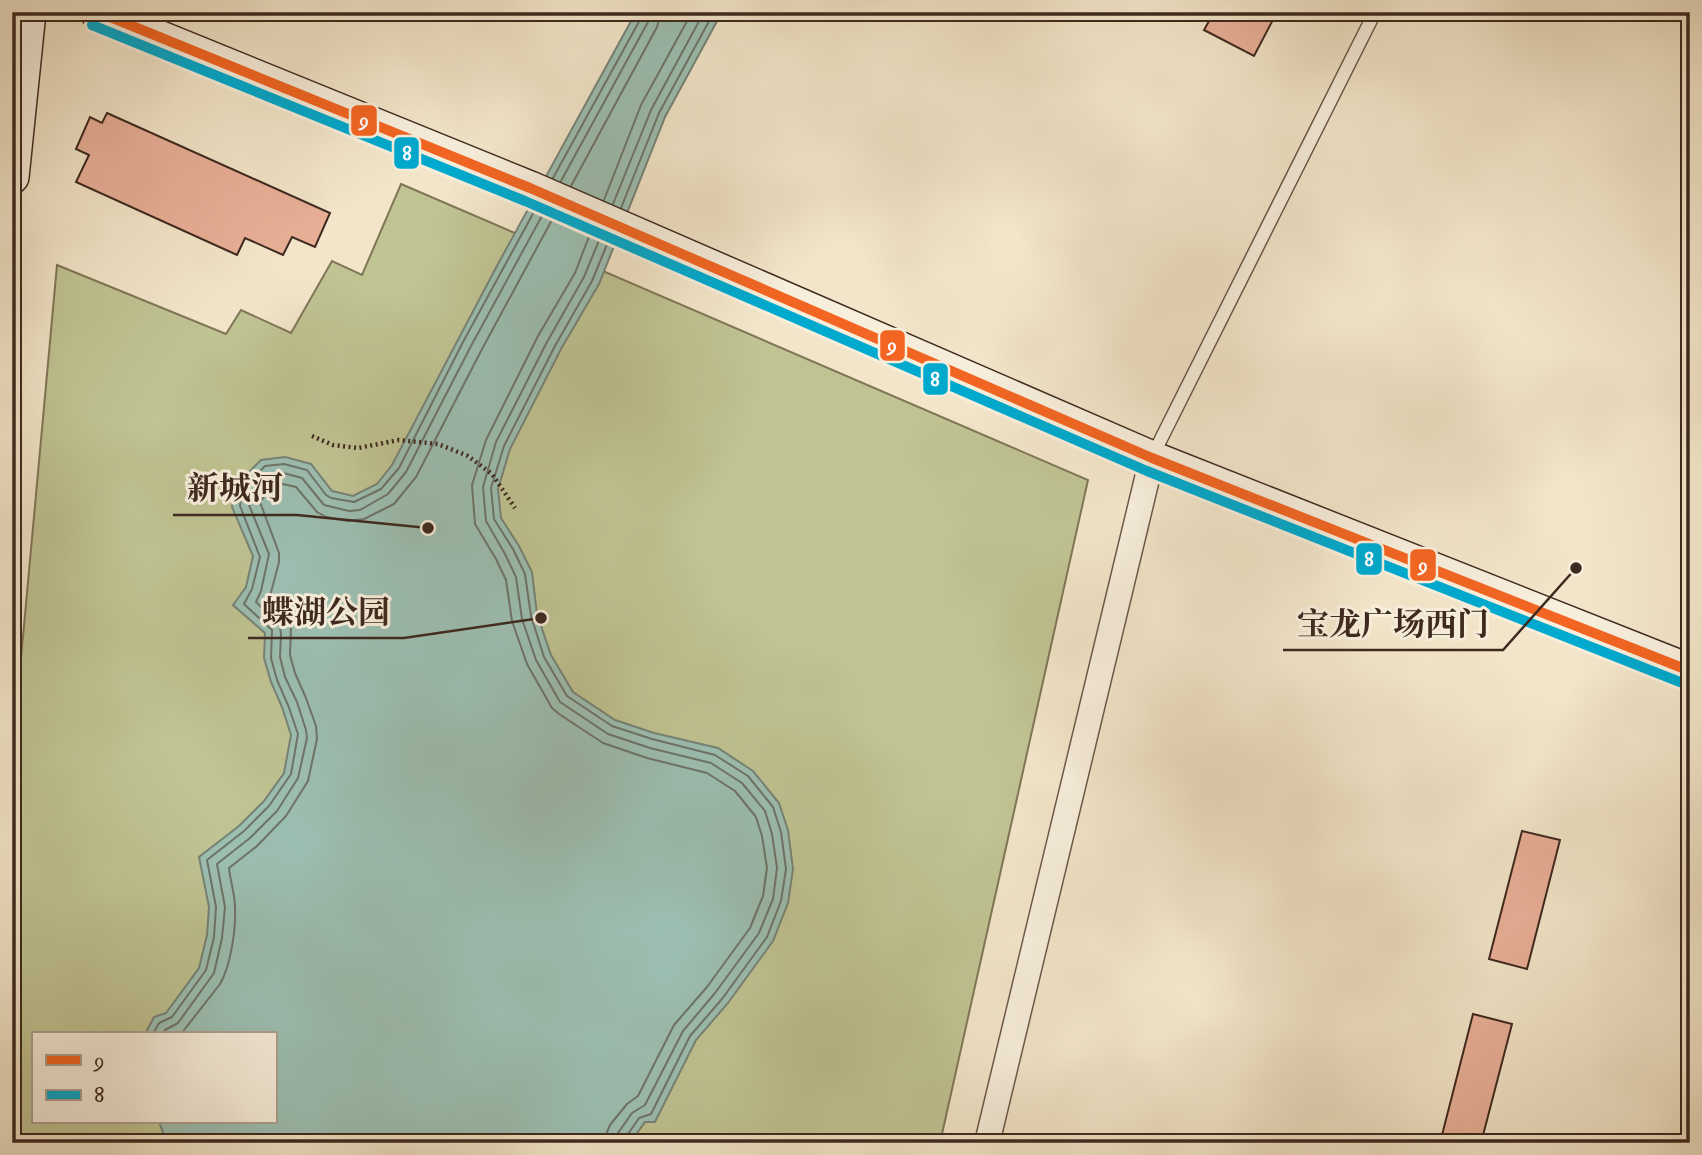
<svg xmlns="http://www.w3.org/2000/svg" width="1702" height="1155" viewBox="0 0 1702 1155" font-family="'IM FELL DW Pica','Noto Serif SC',serif">
	<style>
		.green { fill: #c0c392; stroke: #7f7658; stroke-width: 2; fill-rule: evenodd }
		.water { fill: #9cbfb2; stroke: #768377; stroke-width: 2 }
		.lines { fill: none; stroke-linecap: round; stroke-linejoin: round }
		.shore { stroke: #6d7468; stroke-width: 2 }
		.building { fill: #e8af97; stroke: #3e291f; stroke-width: 2 }
		.lane-casing { stroke: #6b584a; stroke-width: 15 }
		.street-casing { stroke: #6b584a; stroke-width: 27 }
		.secondary-casing { stroke: #3e291f; stroke-width: 36 }
		.path { stroke: #3e291f; stroke-width: 4.5; stroke-dasharray: 2 3.5; stroke-linecap: butt }
		.lane { stroke: #f7eedc; stroke-width: 12 }
		.street { stroke: #f7eedc; stroke-width: 24 }
		.secondary { stroke: #f7eedc; stroke-width: 33 }
		.bus-1-casing { stroke: #f7eedc; stroke-width: 16 }
		.bus-2-casing { stroke: #f7eedc; stroke-width: 16 }
		.bus-1 { stroke: #f26522; stroke-width: 10 }
		.bus-2 { stroke: #00a9ce; stroke-width: 10 }
		.leader { fill: none; stroke: #3e291f; stroke-width: 2.5 }
		.callout-dot { fill: #3e291f; stroke: #f7eedc; stroke-width: 2.5 }
		.callout-label { font-size: 32px; text-anchor: middle; font-weight: bold; fill: #3e291f; stroke: #f7eedc; stroke-width: 6; stroke-linejoin: round; paint-order: stroke }
		.line-badge { stroke: #f7eedc; stroke-width: 2.5 }
		.badge-label { font-size: 19px; text-anchor: middle; font-weight: bold; fill: #fff }
	</style>
	<rect width="100%" height="100%" fill="#f2e5c9"/>
	<filter id="stains"><feTurbulence type="fractalNoise" baseFrequency=".00286" numOctaves="4"/><feColorMatrix values="0 0 0 0 .2 0 0 0 0 .09 0 0 0 0 .02 0 0 0 .5 -.17"/></filter>
	<radialGradient id="worn" r=".72"><stop offset=".6" stop-color="#630" stop-opacity="0"/><stop offset="1" stop-color="#630" stop-opacity=".3"/></radialGradient>
	<path class="green" d="M401,184L1088,480L940,1143H12V757L57,265L226,334L241,310L291,333L332,261L362,275ZM33,1034H275V1122H33Z"/>
	<path class="water" d="M636,12H722L665,117L599,284L561,349L510,449L498,489L501,518L519,546L532,572L537,614L551,655L573,692L615,720L654,733L718,748L753,771L779,803L788,830L793,869L788,903L773,941L728,1003L696,1040L655,1122H645L630,1143H167L159,1122H275V1034H145L154,1017L166,1013L199,968L207,935L209,907L199,857L239,826L264,801L284,773L291,735L282,707L271,682L264,658L265,633L233,605L246,587L253,556L232,507L234,493L247,474L261,460L285,457L311,464L332,491L353,496L377,484L392,465L498,264Z"/>
	<g class="lines">
		<path class="shore" d="M553,178L641,18V12
			M561,181L648,22L650,12
			M571,186L657,27L661,12
			M604,200L641,105L692,12
			M613,204L651,110L704,12
			M621,208L659,113L714,12
			M590,234L575,273L538,336L486,440L472,485L475,524L496,559L506,580L512,621L527,664L552,708L559,714L603,743L647,758L707,773L735,791L756,817L762,836L767,868L763,896L750,928L707,987L674,1025L638,1096L627,1104L610,1125L607,1132L605,1143
			M600,238L584,277L547,342L496,442L483,487L486,521L505,554L516,577L522,619L536,660L560,702L608,734L650,748L711,763L742,783L765,811L772,834L777,868L773,899L759,933L715,993L683,1031L645,1105L632,1113L618,1133L616,1143
			M608,242L592,281L555,346L504,446L491,488L494,519L513,549L525,574L531,616L544,657L567,696L612,726L652,739L715,755L748,776L773,807L781,832L786,869L781,901L767,937L722,999L690,1036L651,1114L639,1118L626,1137L625,1143
			M153,1034L159,1023L172,1017L206,970L214,937L216,907L207,860L244,831L269,806L291,774L298,734L288,705L277,680L271,658L272,630L244,604L252,589L260,557L240,506L241,495L253,478L265,466L284,464L307,470L326,495L331,498L354,502L381,489L399,468L463,342L535,210
			M163,1034L165,1030L178,1023L214,973L222,938L225,907L217,864L250,838L277,811L298,778L307,738L306,730L297,702L285,677L280,657L281,634L280,627L276,621L256,602L261,591L269,554L249,505L250,498L260,484L268,476L283,473L302,478L324,505L349,511L360,510L388,494L406,472L471,346L543,214
			M181,1034L220,984C231,965 236,929 235,907C235,894 230,880 229,868L257,846L286,816L308,781L317,739L316,726L306,698L295,673L290,655L291,626L285,616L269,600L279,562V553L260,502L273,485L283,484L296,487L317,512L326,517L348,521L364,519L394,504L416,477L481,351L553,218"/>
	</g>
	<path class="building" d="M1214,12H1277L1254,56L1204,30Z
		M107,113L330,213L315,247L292,237L283,255L245,238L237,255L76,182L89,155L76,149L90,117L102,123Z
		M1522,831L1560,840L1527,969L1489,959Z
		M1473,1014L1512,1024L1481,1143H1457L1441,1139Z"/>
	<g class="lines">
		<defs>
			<path id="lane" d="M1152,457L1375,12"/>
			<path id="street" d="M987,1143L1152,458"/>
			<path id="secondary" d="M97,12L530,188L1152,458L1690,671
				M12,177L29,12"/>
		</defs>
		<use href="#lane" class="lane-casing"/>
		<use href="#street" class="street-casing"/>
		<use href="#secondary" class="secondary-casing"/>
		<path class="path" d="M312,436L333,445L358,448L399,440L438,444L468,456L492,474L515,508"/>
		<use href="#lane" class="lane"/>
		<use href="#street" class="street"/>
		<use href="#secondary" class="secondary"/>
		<defs>
			<path id="bus-1" d="M98,12L530,188L1152,458L1690,671"/>
			<path id="bus-2" d="M92,25L525,201L1147,471L1685,684"/>
		</defs>
		<use href="#bus-1" class="bus-1-casing"/>
		<use href="#bus-2" class="bus-2-casing"/>
		<use href="#bus-1" class="bus-1"/>
		<use href="#bus-2" class="bus-2"/>
	</g>
	<path class="leader" d="M428 528L297 515H173M541 618L404 638H248M1576 568L1503 650H1283"/>
	<g class="callout-dot">
		<circle cx="428" cy="528" r="7"/>
		<circle cx="541" cy="618" r="7"/>
		<circle cx="1576" cy="568" r="7"/>
	</g>
	<g class="callout-label">
		<text x="235" y="499">新城河</text>
		<text x="326" y="623">蝶湖公园</text>
		<text x="1393" y="635">宝龙广场西门</text>
	</g>
	<g class="line-badge">
		<rect x="350" y="104" width="28" height="33" rx="7" fill="#f26522"/>
		<rect x="393" y="136" width="27" height="34" rx="7" fill="#00a9ce"/>
		<rect x="879" y="329" width="27" height="33" rx="7" fill="#f26522"/>
		<rect x="922" y="362" width="27" height="34" rx="7" fill="#00a9ce"/>
		<rect x="1355" y="542" width="28" height="34" rx="7" fill="#00a9ce"/>
		<rect x="1409" y="548" width="28" height="34" rx="7" fill="#f26522"/>
	</g>
	<g class="badge-label">
		<text x="364" y="127">9</text>
		<text x="407" y="160">8</text>
		<text x="892" y="352">9</text>
		<text x="935" y="386">8</text>
		<text x="1369" y="566">8</text>
		<text x="1423" y="572">9</text>
	</g>
	<rect width="1702" height="1155" fill="none" stroke="#f2e5c9" stroke-width="42"/>
	<rect x="14" y="14" width="1674" height="1127" fill="none" stroke="#3e291f" stroke-width="3.5"/>
	<rect x="21" y="21" width="1660" height="1113" fill="none" stroke="#3e291f" stroke-width="2"/>
	<rect x="32" y="1032" width="245" height="91" fill="#f7eedc" stroke="#ad9f90" stroke-width="2"/>
	<rect x="46" y="1055" width="35" height="10" fill="#f26522" stroke="#ad9f90" stroke-width="2"/>
	<text x="94" y="1068" font-size="21" fill="#3e291f">9</text>
	<rect x="46" y="1090" width="35" height="10" fill="#00a9ce" stroke="#ad9f90" stroke-width="2"/>
	<text x="94" y="1102" font-size="21" fill="#3e291f">8</text>
	<rect width="100%" height="100%" filter="url(#stains)"/>
	<rect width="100%" height="100%" fill="url(#worn)"/>
</svg>
